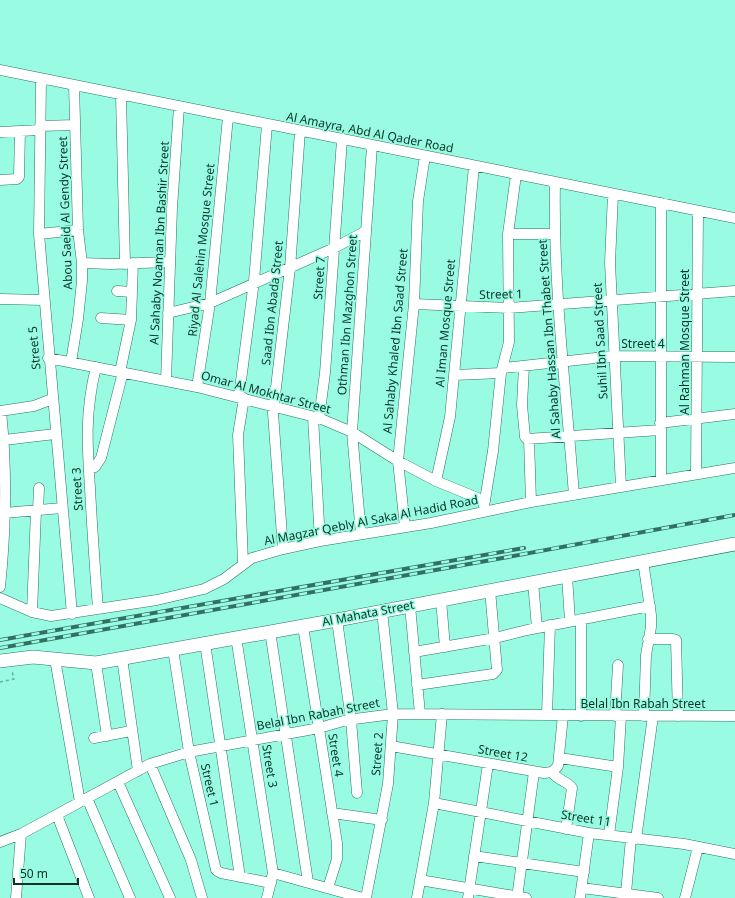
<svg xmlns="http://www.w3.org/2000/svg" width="735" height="898" viewBox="0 0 735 898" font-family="'Noto Sans',sans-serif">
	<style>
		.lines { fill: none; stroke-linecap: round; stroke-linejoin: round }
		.minor-casing { stroke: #287563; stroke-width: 11 }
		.tertiary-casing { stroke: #287563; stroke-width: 14 }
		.path { stroke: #61af9b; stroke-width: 1.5; stroke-dasharray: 3 3; stroke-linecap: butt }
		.minor { stroke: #fff; stroke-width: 10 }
		.tertiary { stroke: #fff; stroke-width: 13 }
		.rail-casing { stroke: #337062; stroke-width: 4 }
		.rail { stroke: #99fbe1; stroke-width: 2.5; stroke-dasharray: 8; stroke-linecap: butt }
		.labels { text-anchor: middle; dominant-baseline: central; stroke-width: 3; stroke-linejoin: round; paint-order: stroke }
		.street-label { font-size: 12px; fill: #07342a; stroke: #99fbe1 }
	</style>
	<rect width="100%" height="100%" fill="#99fbe1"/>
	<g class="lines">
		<defs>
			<path id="minor" d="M0,70L735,218
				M41,79L39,234L72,614
				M121,95L125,264
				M40,126L75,125
				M0,132L40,130
				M0,180L17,179L19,177L20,131
				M555,182C553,288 566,389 574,495
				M613,194L610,263L621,487
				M39,234L78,230
				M508,234H554
				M82,263L111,264L170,262
				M117,291L132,292
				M0,299L43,300
				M414,304L509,308L735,291
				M168,313L210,303L334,248L366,231
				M101,318L131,320
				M48,358L197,387L319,418L352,432L398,461L436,481L485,501
				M71,362L78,319L82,281V263L78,230L74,85
				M524,366L522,405L525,437L527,439L660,430
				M96,367C85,412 87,443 90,488C92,528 95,569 98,609
				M503,368L614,356L735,357
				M120,372L131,320L133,263
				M454,375L501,373
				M166,381L172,208L179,107
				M197,387L210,303L228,117
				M239,396L254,281L267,125
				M0,411L34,406L52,399
				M313,417L320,541
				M319,418L325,373L342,140
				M660,423L735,414
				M529,439L531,502
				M4,440L55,434
				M89,469L95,467L101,458L123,372
				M696,474L698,211
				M661,480V203
				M436,481L450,417L474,166
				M484,506L493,451L501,373L509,342L508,234L516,175
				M38,510L39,488
				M4,513L62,508
				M405,527L398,461L414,304L418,201L425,156
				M361,534L352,432L372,146
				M283,549L273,413L290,268L300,131
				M643,561L651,615V627L646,655L644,716
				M243,563L238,435L244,398
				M567,576L570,621
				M533,582L537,628
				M0,587C6,529 7,468 1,411
				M0,598L32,612L51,616L157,600L204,589L224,579L252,558L283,549L320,541L431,523L531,502L735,468
				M441,600L445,647
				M410,606L420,714
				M32,612L36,511
				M337,620L351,720L357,793
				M303,626L337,843V859L328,888
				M270,631L308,882
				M236,637L273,873L267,898
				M648,639H673L676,640L678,716
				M205,643L240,877
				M173,649L189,752L216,870L221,873L271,883
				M414,652L495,638L527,630L650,606
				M122,658L138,771
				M55,659L80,802
				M96,663L107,736
				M417,685L493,674L497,670L490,590
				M547,715L550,625
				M581,716V619
				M615,716L618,665
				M94,738L131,731
				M391,746L544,773L552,772L558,766L563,715
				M560,758L618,767
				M150,764L191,860L202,898
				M552,772C557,780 567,781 572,788L566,829
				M118,782L170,898
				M87,798L130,898
				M434,803L589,833L684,844L735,854
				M332,813L382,820
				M57,815L89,898
				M609,835L618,767L621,716
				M636,839L653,716
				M0,842L21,834L150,764L189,752L319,728L347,720L393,714L735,716
				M474,856L584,872
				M273,873L363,898
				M420,880L526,898
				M582,888L658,898
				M626,893L631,838
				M16,898L21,834
				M366,898L388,784L393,714L382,611
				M417,898L434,803L442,714
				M468,898L488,764
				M517,898L534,772
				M580,898L589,833
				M685,898L698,847"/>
			<path id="tertiary" d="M0,661L33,657L96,663L337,620L735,544"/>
		</defs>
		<use href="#minor" class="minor-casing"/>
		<use href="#tertiary" class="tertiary-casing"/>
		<path class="path" d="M0,682L14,679L12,671"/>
		<use href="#minor" class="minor"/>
		<use href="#tertiary" class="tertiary"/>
		<defs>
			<path id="rail" d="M0,640L524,548
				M0,648L497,559L735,515"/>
		</defs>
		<use href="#rail" class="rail-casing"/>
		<use href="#rail" class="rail"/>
	</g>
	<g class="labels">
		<g class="street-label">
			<text transform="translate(370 132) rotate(11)">Al Amayra, Abd Al Qader Road</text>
			<text transform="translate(65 213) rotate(-92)">Abou Saeid Al Gendy Street</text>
			<text transform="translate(159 243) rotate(-87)">Al Sahaby Noaman Ibn Bashir Street</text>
			<text transform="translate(201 250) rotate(-84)">Riyad Al Salehin Mosque Street</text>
			<text transform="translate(319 278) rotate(-86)">Street 7</text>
			<text transform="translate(501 294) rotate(-1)">Street 1</text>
			<text transform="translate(272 303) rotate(-84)">Saad Ibn Abada Street</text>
			<text transform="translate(347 315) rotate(-86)">Othman Ibn Mazghon Street</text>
			<text transform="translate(445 323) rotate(-85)">Al Iman Mosque Street</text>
			<text transform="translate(549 339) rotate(-94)">Al Sahaby Hassan Ibn Thabet Street</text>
			<text transform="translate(395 341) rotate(-85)">Al Sahaby Khaled Ibn Saad Street</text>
			<text transform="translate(600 341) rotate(-93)">Suhil Ibn Saad Street</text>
			<text transform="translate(684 342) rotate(-90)">Al Rahman Mosque Street</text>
			<text x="643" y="343">Street 4</text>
			<text transform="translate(34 348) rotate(-95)">Street 5</text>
			<text transform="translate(266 392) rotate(15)">Omar Al Mokhtar Street</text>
			<text transform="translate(77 489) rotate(-93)">Street 3</text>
			<text transform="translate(371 520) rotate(-11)">Al Magzar Qebly Al Saka Al Hadid Road</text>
			<text transform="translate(368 613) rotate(-11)">Al Mahata Street</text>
			<text x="643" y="703">Belal Ibn Rabah Street</text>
			<text transform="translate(318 714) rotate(-11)">Belal Ibn Rabah Street</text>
			<text transform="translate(503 753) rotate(10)">Street 12</text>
			<text transform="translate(377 754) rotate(-86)">Street 2</text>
			<text transform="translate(336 755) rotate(81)">Street 4</text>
			<text transform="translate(270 766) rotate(81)">Street 3</text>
			<text transform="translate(210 785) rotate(77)">Street 1</text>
			<text transform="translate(586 818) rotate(9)">Street 11</text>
		</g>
	</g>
	<path d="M14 878v6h64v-6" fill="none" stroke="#07342a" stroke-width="2"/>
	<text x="20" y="878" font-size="12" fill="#07342a" stroke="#99fbe1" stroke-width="3" paint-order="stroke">50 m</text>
</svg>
